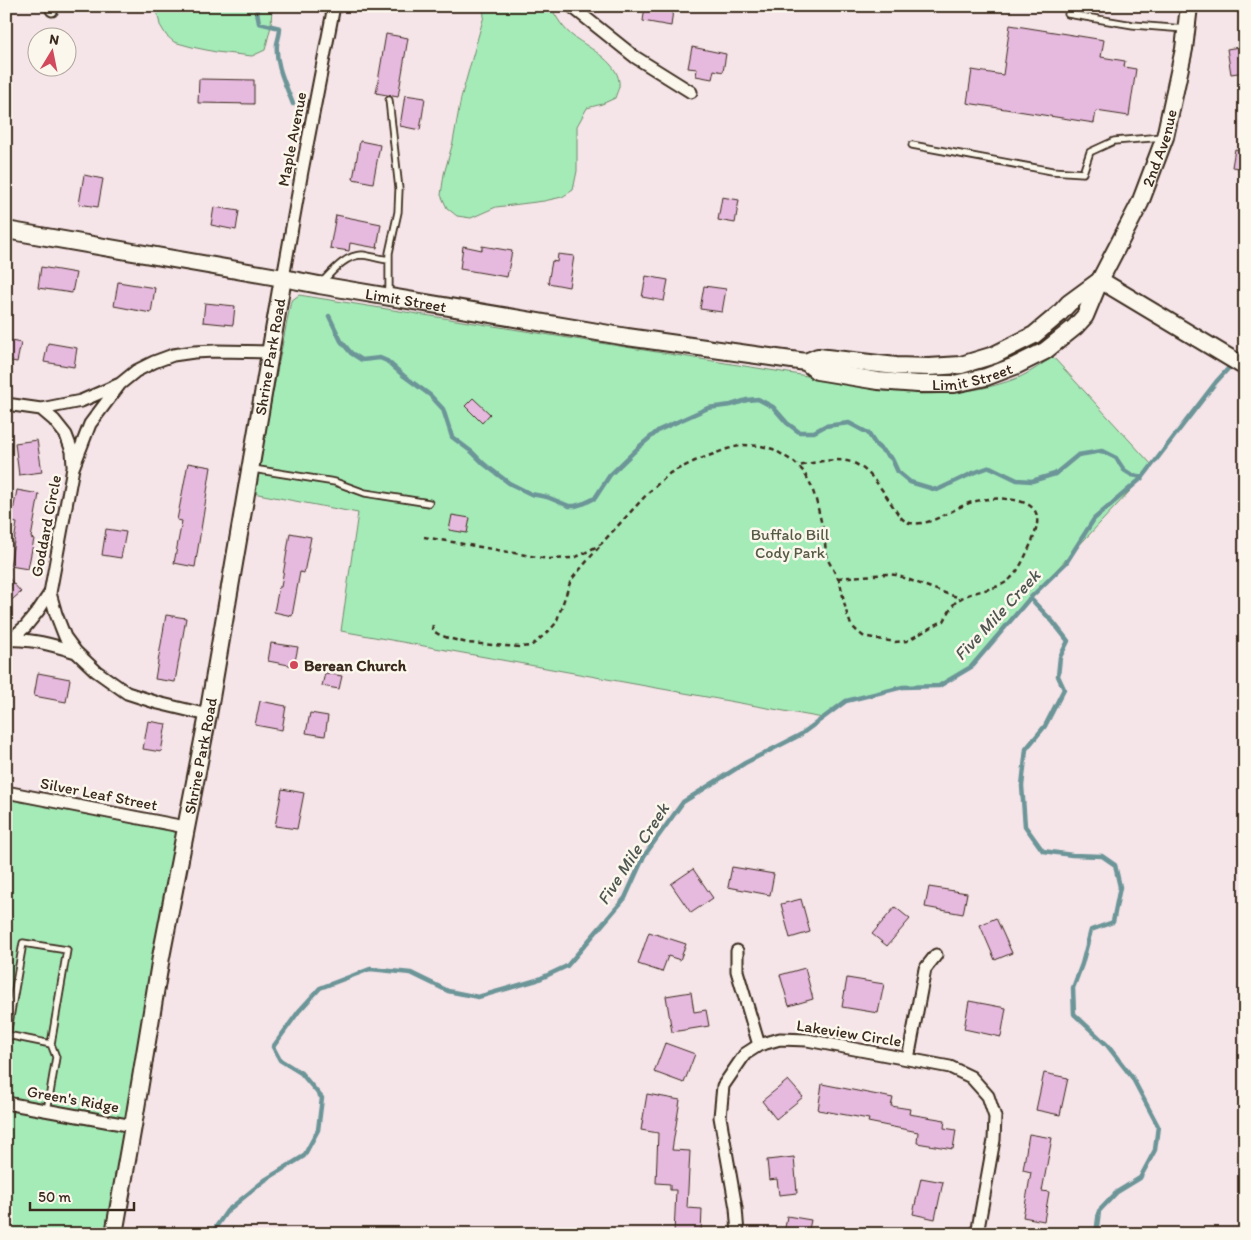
<svg xmlns="http://www.w3.org/2000/svg" width="1251" height="1240" viewBox="0 0 1251 1240" font-family="Itim,sans-serif">
	<style>
		.green { fill: #a5ebb8; stroke: #708a6b }
		.lines { fill: none; stroke-linecap: round; stroke-linejoin: round }
		.stream { stroke: #6c9598; stroke-width: 4.5 }
		.building { fill: #e6b9de; stroke: #3b2a1e }
		.lane-casing { stroke: #3b2a1e; stroke-width: 9 }
		.street-casing { stroke: #3b2a1e; stroke-width: 15 }
		.secondary-casing { stroke: #3b2a1e; stroke-width: 20 }
		.path { stroke: #3b2a1e; stroke-width: 2.5; stroke-dasharray: 5 4; stroke-linecap: butt }
		.lane { stroke: #fbf7ec; stroke-width: 5.5 }
		.street { stroke: #fbf7ec; stroke-width: 11 }
		.secondary { stroke: #fbf7ec; stroke-width: 16 }
		.poi-dot { fill: #d1495b; stroke: #fbf7ec; stroke-width: 2 }
		.labels { text-anchor: middle; dominant-baseline: central; stroke-width: 5; stroke-linejoin: round; paint-order: stroke }
		.street-label { font-size: 16px; fill: #3b2a1e; stroke: #fbf7ec }
		.park-label { font-size: 16px; fill: #565a44; stroke: #fbf7ec }
		.poi-label { font-size: 16px; font-weight: bold; fill: #3b2a1e; stroke: #fbf7ec; text-anchor: start }
		.water-label { font-size: 18px; font-style: italic; fill: #505651; stroke: #fbf7ec }
	</style>
	<rect width="100%" height="100%" fill="#f5e4e8"/>
	<filter id="ink" filterUnits="userSpaceOnUse"><feTurbulence type="fractalNoise" baseFrequency=".02" numOctaves="2"/><feDisplacementMap in="SourceGraphic" scale="10" xChannelSelector="R" yChannelSelector="G"/><feConvolveMatrix kernelMatrix="1 2 1 2 8 2 1 2 1" color-interpolation-filters="sRGB"/></filter>
	<g filter="url(#ink)">
		<path class="green" d="M156,6H272L271,26L265,50L252,56L216,52L192,47L174,42L166,35L160,25Z
			M483,6H550C557,18 563,29 574,37C589,48 622,64 619,87C618,90 616,95 615,98L602,104L587,108L577,126V171L573,190L562,197L544,201L496,207L471,218L457,216L447,208L441,195L444,174L453,142L461,98L484,16Z
			M299,295L920,394C953,394 988,390 1020,377C1031,372 1042,364 1053,357L1152,465L1143,477L1030,598L971,667L939,686L903,687L846,701L823,718L341,631L358,513L253,493L291,301Z
			M6,794L185,827L114,1234H6Z"/>
		<g class="lines">
			<path class="stream" d="M256,6L259,23L280,28C280,34 278,39 277,44C275,65 286,85 293,104
				M329,316L341,341L351,353L362,360L380,358L387,361L404,376L430,395L443,409L452,437L472,452L484,464L509,483L531,494L547,497L569,506H575L585,503L595,498L610,475L640,446L659,430L708,408L731,405L747,400L758,399L773,407L787,423L799,432H814L825,426L849,423L868,433L876,445L892,459L898,472L910,482L937,490L973,473L990,467L1017,480L1032,481L1055,474L1078,455L1102,451L1116,458L1124,470L1132,475L1143,477
				M1030,598L1053,622L1068,641L1060,657L1058,676L1064,689L1045,726L1026,749L1022,786L1025,826L1043,851L1072,855L1102,856L1115,865L1120,887L1113,922L1091,930L1082,964L1073,988L1074,1014L1107,1045L1132,1077L1158,1126L1155,1150L1140,1178L1117,1192L1099,1211L1096,1234
				M211,1234L227,1211L265,1180L304,1156L318,1130L322,1098L301,1073L280,1060L273,1047L299,1011L320,988L370,969L411,973L448,991L478,997L537,980L567,966L625,898L644,856L683,802L745,763L800,735L846,701L903,687L939,686L971,667L1030,598L1066,563L1094,519L1143,477L1216,382L1245,350"/>
		</g>
		<path class="building" d="M645,6H662V8L673,10L671,26L643,21Z
			M1010,25L1104,40L1101,57L1125,61L1124,67L1136,69L1129,116L1096,111L1094,123L967,103L972,70L1003,75Z
			M386,34L408,38L398,97L376,93Z
			M1245,46V72L1231,74L1227,49Z
			M692,47L726,54L723,72L714,70L712,79L696,76L697,69L688,68Z
			M199,79L254,80V104L198,103Z
			M405,95L425,98L420,130L400,126Z
			M360,141L380,145L373,183L353,179Z
			M1235,149L1245,151V169L1232,167Z
			M84,175L103,179L98,207L79,204Z
			M722,197L739,200L735,223L718,220Z
			M214,207L239,211L236,230L211,225Z
			M336,215L381,224L377,248L350,243L349,251L330,248Z
			M463,246L482,250V246L512,251L507,277L460,269Z
			M558,254L574,256L569,287L548,283L552,261L557,262Z
			M41,267L76,273L72,293L38,288Z
			M646,276L668,280L664,301L642,297Z
			M118,282L155,288L151,313L114,306Z
			M704,286L726,289L722,312L700,309Z
			M205,303L235,306L233,325L203,322Z
			M6,340L21,343L17,362L6,360Z
			M48,343L77,348L74,367L44,362Z
			M473,398L490,414L482,423L465,406Z
			M37,440L42,472L19,475L15,443Z
			M188,463L211,467L195,567L174,563L182,521L177,520Z
			M17,490L39,494L31,538L34,539L28,569L10,566L17,523L11,522Z
			M452,515L470,518L467,533L449,530Z
			M106,529L126,532L121,558L102,555Z
			M290,533L311,537L304,573L300,572L292,616L274,612L279,587H281Z
			M6,575L21,592L6,605Z
			M166,615L186,618L175,682L155,679Z
			M271,643L298,647L294,666L268,661Z
			M38,673L70,679L66,702L34,696Z
			M325,673L342,676L339,689L322,686Z
			M260,701L286,706L282,730L255,725Z
			M310,713L328,716L325,736L306,733Z
			M148,721L166,724L161,752L143,749Z
			M282,789L304,793L297,829L275,826Z
			M732,867L774,874L770,895L728,887Z
			M693,869L713,898L691,913L671,884Z
			M929,887L967,893L963,914L925,907Z
			M801,899L810,932L790,938L781,904Z
			M895,907L910,919L887,946L872,934Z
			M996,918L1012,953L995,960L980,925Z
			M649,932L686,944L680,960L668,956L662,972L638,964Z
			M805,968L813,999L789,1006L780,975Z
			M847,978L884,984L878,1013L842,1007Z
			M691,992L694,1012L706,1010L709,1026L672,1032L666,996Z
			M969,1001L1006,1008L1001,1037L964,1029Z
			M665,1043L695,1054L684,1083L654,1072Z
			M1044,1073L1068,1078L1060,1115L1036,1110Z
			M788,1080L803,1097L776,1119L762,1101Z
			M822,1084L893,1098L891,1106L910,1109L909,1114L945,1120L944,1128L956,1130L953,1149L917,1143L918,1132L868,1122L869,1119L818,1110Z
			M647,1094L680,1100L672,1150L690,1151L687,1208L702,1209L701,1234H674L676,1190H670V1184L656,1183L658,1133L641,1130Z
			M1029,1134L1052,1138L1042,1191L1049,1192L1044,1221L1023,1217L1031,1172L1023,1170Z
			M794,1157L797,1193L779,1195L777,1179L769,1180L767,1160Z
			M921,1178L943,1182L935,1219L913,1214Z
			M787,1216L811,1220L808,1234H784Z"/>
		<g class="lines">
			<defs>
				<path id="lane" d="M1068,14L1133,25L1185,29
					M912,145L1052,171L1083,173L1090,152L1114,141L1163,137
					M321,283C332,272 345,255 362,255C371,256 380,259 389,260
					M389,294V253L398,212L399,189L389,100
					M253,469L335,482L365,493L429,503
					M47,1111L56,1057L51,1044L7,1035L23,943L67,950L51,1044"/>
				<path id="street" d="M571,6L635,57L691,92
					M1240,6L1245,7
					M52,10L53,6
					M283,278L302,171L334,6
					M120,384L90,424L73,468L50,593L56,614L65,637L76,652L96,671L127,693L158,703L208,715
					M6,404L41,409L54,420L66,435L72,451L73,466
					M41,409L81,401L120,384L136,371L154,362L173,355L194,352L215,351L270,352
					M6,640C30,638 53,645 76,652
					M10,640L26,626L38,611L50,593
					M6,792L185,827
					M737,951V971L759,1045
					M908,1059L925,969L936,955
					M6,1103L133,1126
					M738,1234L736,1208L720,1117L723,1086L745,1054L759,1045L780,1039L807,1040L950,1067L971,1077L988,1096L995,1117L994,1140L977,1234"/>
				<g id="secondary">
					<path id="s1" d="M6,230L283,278L319,285L627,337L806,362L817,371L878,381L918,384H954L986,377L1015,366L1045,351L1075,327L1085,316L1100,280L1140,203L1165,137L1184,49L1189,6"/>
					<path d="M1100,280L1245,367"/>
					<path d="M806,362L818,357L896,366L929,367L961,365L994,355L1034,335L1059,314L1069,303L1099,281"/>
					<path id="s2" d="M114,1234L133,1126L161,957L208,715L283,278"/>
				</g>
			</defs>
			<use href="#lane" class="lane-casing"/>
			<use href="#street" class="street-casing"/>
			<use href="#secondary" class="secondary-casing"/>
			<path class="path" d="M424,537L548,559L573,558L581,555L601,544L649,492L670,473L695,461L727,449L743,445L761,446L773,449L794,462L804,472L811,485L816,500L821,521L824,535L826,552L829,562L840,582L846,611L851,625L857,631L863,636L878,639L895,642L907,641L939,623L944,621C947,616 950,610 953,605C967,588 997,593 1011,578C1020,570 1028,550 1033,539C1036,531 1039,521 1036,513C1029,496 991,497 976,501C954,506 934,527 910,523C902,521 898,514 894,508C883,491 868,465 847,461C830,458 814,463 798,466
				M838,578L887,574L896,575L950,595L962,598
				M433,625L432,630L438,634L448,638L467,643L520,647L531,646L549,631L556,623L571,580L599,547"/>
			<use href="#lane" class="lane"/>
			<use href="#street" class="street"/>
			<use href="#secondary" class="secondary"/>
		</g>
	</g>
	<circle class="poi-dot" cx="294" cy="665" r="5"/>
	<g class="labels">
		<g class="street-label">
			<text transform="translate(292 139) rotate(-79)">Maple Avenue</text>
			<text stroke="none"><textPath href="#s1" startOffset="1298">2nd Avenue</textPath></text>
			<text stroke="none"><textPath href="#s1" startOffset="406">Limit Street</textPath></text>
			<text stroke="none"><textPath href="#s2" startOffset="891">Shrine Park Road</textPath></text>
			<text stroke="none"><textPath href="#s1" startOffset="982">Limit Street</textPath></text>
			<text transform="translate(46 526) rotate(-79)">Goddard Circle</text>
			<text stroke="none"><textPath href="#s2" startOffset="486">Shrine Park Road</textPath></text>
			<text transform="translate(99 794) rotate(11)">Silver Leaf Street</text>
			<text transform="translate(849 1033) rotate(9)">Lakeview Circle</text>
			<text transform="translate(73 1099) rotate(10)">Green's Ridge</text>
		</g>
		<g class="park-label">
			<text x="790" y="534">Buffalo Bill<tspan x="790" dy="18">Cody Park</tspan></text>
		</g>
		<g class="poi-label">
			<text x="304" y="665">Berean Church</text>
		</g>
		<g class="water-label">
			<text transform="translate(997 615) rotate(-47)">Five Mile Creek</text>
			<text transform="translate(633 854) rotate(-57)">Five Mile Creek</text>
		</g>
	</g>
	<rect width="1251" height="1240" fill="none" stroke="#fbf7ec" stroke-width="25"/>
	<rect x="12" y="12" width="1226" height="1215" fill="none" stroke="#3b2a1e" stroke-width="2" filter="url(#ink)"/>
	<g transform="translate(52 52) rotate(10)"><circle r="24" fill="#fbf7ec" stroke="#aea59a"/>
	<path d="M0-4L9 19L0 12L-9 19Z" fill="#d1495b"/>
	<text y="-8" font-size="14" font-weight="bold" text-anchor="middle" fill="#3b2a1e">N</text>
	</g>
	<path d="M30 1202v8h104v-8" fill="none" stroke="#3b2a1e" stroke-width="2.5"/>
	<text x="38" y="1202" font-size="15" fill="#3b2a1e" stroke="#fbf7ec" stroke-width="4" paint-order="stroke">50 m</text>
</svg>
